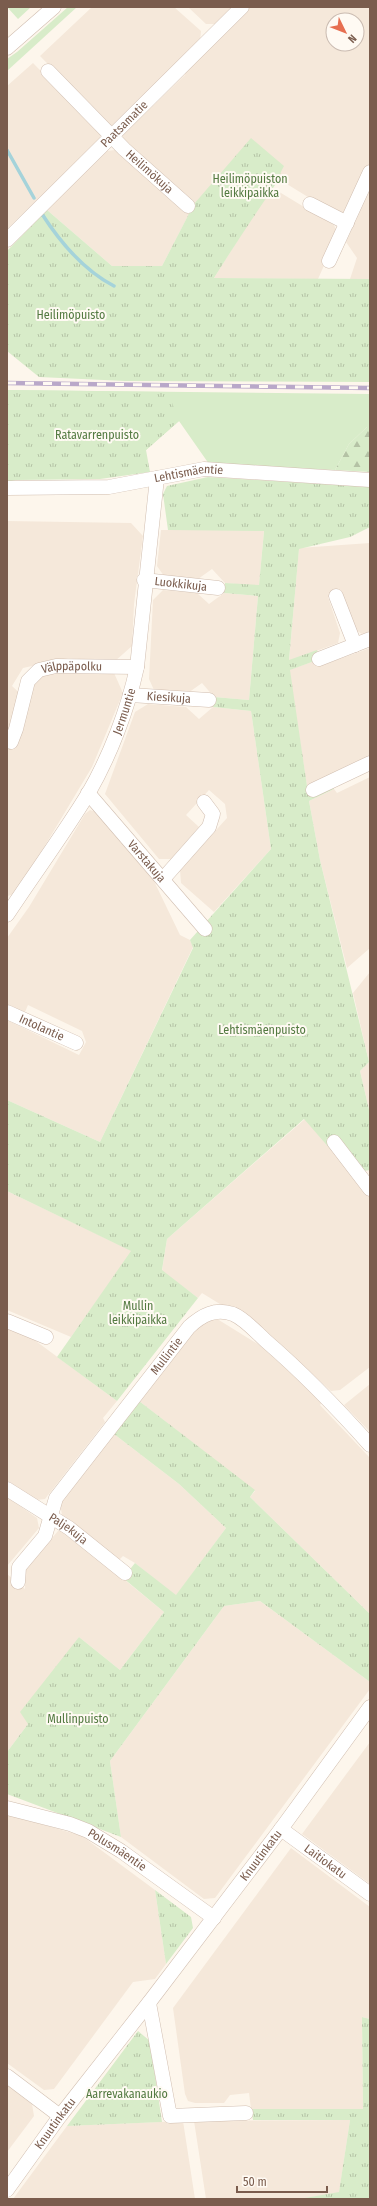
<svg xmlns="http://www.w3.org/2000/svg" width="377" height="2206" viewBox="0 0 377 2206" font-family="'Fira Sans Condensed',sans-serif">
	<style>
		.residential { fill: #f5e8da; fill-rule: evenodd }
		.grass { fill: #d8ecc9 }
		.forest { fill: url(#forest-firs) }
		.park { fill: url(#park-tufts) }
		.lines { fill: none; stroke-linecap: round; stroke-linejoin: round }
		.stream { stroke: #a5d3da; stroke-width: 3.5 }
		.minor-casing { stroke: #d1beb0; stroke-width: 15 }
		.minor { stroke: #fff; stroke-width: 14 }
		.rail-casing { stroke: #b9a8c9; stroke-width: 4.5 }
		.rail { stroke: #fffaf3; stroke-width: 3; stroke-dasharray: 9; stroke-linecap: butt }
		.labels { text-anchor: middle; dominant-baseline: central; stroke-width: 4; stroke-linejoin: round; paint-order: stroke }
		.street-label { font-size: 12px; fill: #7a5c4d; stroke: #fffaf3 }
		.park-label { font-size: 12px; fill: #537a41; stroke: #fffaf3 }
	</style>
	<defs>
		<pattern id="forest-firs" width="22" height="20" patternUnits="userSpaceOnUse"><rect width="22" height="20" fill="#d8ecc9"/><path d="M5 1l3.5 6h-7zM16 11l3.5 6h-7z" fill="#b4c2a5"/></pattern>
		<pattern id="park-tufts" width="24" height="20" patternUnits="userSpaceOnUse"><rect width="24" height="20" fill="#d8ecc9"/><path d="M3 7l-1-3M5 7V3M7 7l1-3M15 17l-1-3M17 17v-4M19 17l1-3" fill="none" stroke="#b4c2a5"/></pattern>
	</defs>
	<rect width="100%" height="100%" fill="#fdf6ec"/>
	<path class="residential" d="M92,7H174L201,31L200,41L114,125H108L40,56Z
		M188,7H234L217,24H206Z
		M250,7H370V163L348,213L339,216L277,178L194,204L123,143V135L185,75L186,70ZM333,20H357V44H333Z
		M33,63L100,131V139L7,229V86Z
		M115,150L189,214L162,266H112L47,210L107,151Z
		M271,187L334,225L338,234L318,279L214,278Z
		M370,190V279H350L357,258L346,242Z
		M7,521L131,523L143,536L134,604L132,646L114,662L68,658L23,668L12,686L26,699L35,677L71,668L114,673L123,693L92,767L16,894L7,896Z
		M161,530H264L259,586L225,583L212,569L198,579L164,576L157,566Z
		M370,543V631L362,634L354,629L341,594L328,597L340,633L338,643L289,661L299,548Z
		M163,590L197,593L209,604L224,593L258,596L249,700L214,697L202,683L188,693L154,690L149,679L153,600Z
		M370,648V756L307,786L289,670L320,659L323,665Z
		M148,704L186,707L199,719L213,707L251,711L271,849L214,912L181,883L180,870L227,818L225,804L209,790L186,815L199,827L171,859H159L105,794L135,712Z
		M370,777V948L347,968L320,860L309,801L334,789L337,793Z
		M90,810L96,812L153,879L180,935L190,940L193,947L100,1142L7,1100V1020L79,1055L86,1042L82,1031L28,1005L25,1012L7,1004V938L29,907L85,814Z
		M370,972V1114L360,1071L369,1062L353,993Z
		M305,1119L370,1195V1367L340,1390L331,1391L270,1335L202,1293L198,1298L162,1271L167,1239Z
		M7,1191L132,1251L71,1337L7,1310Z
		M214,1317L261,1346L322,1402L320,1405L370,1458V1614L250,1497L255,1491L139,1401L203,1320Z
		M7,1327L29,1336L117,1401L103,1418L105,1422L45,1499L36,1500L7,1480Z
		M370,1384V1432L344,1405Z
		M114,1434L179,1484L226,1528L176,1596L135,1563L123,1556L119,1560L62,1515L60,1503Z
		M7,1497L37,1518L39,1528L7,1566Z
		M58,1531H65L164,1612L120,1670L79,1637L28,1724L7,1752V1574L25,1589V1570Z
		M260,1601L370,1682V1689L215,1898L204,1899L121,1837L110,1761L224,1606Z
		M370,1742V1884L302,1834Z
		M7,1814L82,1836L155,1890L166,1964L155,1979L133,1982L54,2089L44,2090L7,2063Z
		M291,1848L370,1907V2019L362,2017L363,2109H251L249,2093L230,2095L224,2103H195L188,2101L185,2094L173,2008Z
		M7,2085L32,2104L34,2116L7,2152Z
		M350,2120L339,2193L299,2199H206L194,2121Z
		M183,2121L195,2199H13L67,2126Z"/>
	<path class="grass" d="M7,7H31L18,19Z
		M68,7H77L7,71V59L17,52Z
		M7,390L370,394V427H367L349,444L335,470L209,464L179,421L146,450Z"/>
	<path class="forest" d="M367,427H370V472L335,470L349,444Z"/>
	<path class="park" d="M251,138L284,166C280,173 278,181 275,185C254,216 234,246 214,278L370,279V382L125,381L39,377L7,351V251L47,210L112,266H162L194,204Z
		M7,390L168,392L179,421L146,450L150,472L100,479L16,480L7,482Z
		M208,477L370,487V527L350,537L299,549L289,660L317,650L320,659L290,670L307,786L328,776L334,789L309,801L320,860L369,1062L360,1071L370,1114V1170L364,1171L339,1143L331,1150L304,1119L167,1239L162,1270L198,1298L117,1401L57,1357L131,1251L7,1191V1100L100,1142L193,948L190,940L271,849L251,711L213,707L214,697L249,700L258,596L224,593L225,583L259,585L264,531L168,530L163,494L167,486Z
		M139,1401L255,1490L250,1497L370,1614V1682L260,1601L224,1606L110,1761L121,1837L7,1794V1752L28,1724L20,1712L79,1637L120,1670L164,1612L123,1578L135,1563L176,1595L226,1528L179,1484L114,1434Z
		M155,1890L191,1917L193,1928L166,1964Z
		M362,2017L370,2019V2199H299L339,2192L350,2120H253L251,2109H363Z
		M138,2031L150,2041L162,2122L67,2126Z"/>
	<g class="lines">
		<path class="stream" d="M7,150L34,198
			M42,214C60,242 85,271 114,286"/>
		<defs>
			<g id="minor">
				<path d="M7,48L54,7"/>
				<path id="s1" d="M48,71L124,149L188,206"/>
				<path d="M310,204L347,223"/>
				<path id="s2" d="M7,240L242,7"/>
				<path d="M329,261L370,172"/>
				<path id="s3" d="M7,488L109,487L204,469L370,480"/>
				<path id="s4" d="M144,580L218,588"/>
				<path d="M336,596L355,645"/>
				<path d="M319,659L370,639"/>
				<path id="s5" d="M130,695L209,700"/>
				<path id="s6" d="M11,742L16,729L28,681L39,670L56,666L137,667"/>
				<path d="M313,790L370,763"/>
				<path id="s7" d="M88,793L205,929"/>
				<path d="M163,879L209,827L213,814L204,802"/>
				<path id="s8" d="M7,915C34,874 63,835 88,794C110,756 128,709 137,667L157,478"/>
				<path id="s9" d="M7,1012L76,1043"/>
				<path d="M334,1142L370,1189"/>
				<path d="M7,1321L46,1337"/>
				<path id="s10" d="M7,1489L69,1528L125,1573"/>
				<path id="s11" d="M18,1582L19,1567L45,1536L56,1498L189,1327C202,1315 215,1308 233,1314C245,1319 256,1332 266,1341C303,1373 337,1408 370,1445"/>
				<path id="s12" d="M7,1808L70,1824L88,1831L121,1851L214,1918"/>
				<path id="s13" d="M281,1829L370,1894"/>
				<path d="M149,2003L170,2116L246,2113"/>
				<path d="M7,2076L60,2116"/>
				<path id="s14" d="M7,2190L60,2116L151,2000L281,1829L370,1707"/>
			</g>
		</defs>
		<use href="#minor" class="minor-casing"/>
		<use href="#minor" class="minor"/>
		<defs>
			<path id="rail" d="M7,383L370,388"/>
		</defs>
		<use href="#rail" class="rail-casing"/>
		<use href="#rail" class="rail"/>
	</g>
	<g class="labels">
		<g class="street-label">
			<text stroke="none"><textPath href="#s2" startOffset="165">Paatsamatie</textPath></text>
			<text stroke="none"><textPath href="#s1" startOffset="143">Heilimökuja</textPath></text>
			<text stroke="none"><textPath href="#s3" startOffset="183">Lehtismäentie</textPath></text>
			<text stroke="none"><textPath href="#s4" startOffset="37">Luokkikuja</textPath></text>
			<text stroke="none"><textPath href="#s6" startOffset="112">Välppäpolku</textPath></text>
			<text stroke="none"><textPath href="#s5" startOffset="39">Kiesikuja</textPath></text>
			<text stroke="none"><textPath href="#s8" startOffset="236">Jermuntie</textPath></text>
			<text stroke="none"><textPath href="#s7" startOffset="90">Varstakuja</textPath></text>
			<text stroke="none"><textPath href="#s9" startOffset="38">Intolantie</textPath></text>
			<text stroke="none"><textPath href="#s11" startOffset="275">Mullintie</textPath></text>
			<text stroke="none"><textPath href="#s10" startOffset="73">Paljekuja</textPath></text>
			<text stroke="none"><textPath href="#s12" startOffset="119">Polusmäentie</textPath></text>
			<text stroke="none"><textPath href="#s14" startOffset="420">Knuutinkatu</textPath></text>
			<text stroke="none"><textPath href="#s13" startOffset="55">Laitiokatu</textPath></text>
			<text stroke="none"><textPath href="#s14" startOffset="82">Knuutinkatu</textPath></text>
		</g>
		<g class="park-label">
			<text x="250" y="179">Heilimöpuiston<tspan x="250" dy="14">leikkipaikka</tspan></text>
			<text x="71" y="315">Heilimöpuisto</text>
			<text x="97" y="435">Ratavarrenpuisto</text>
			<text x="262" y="1030">Lehtismäenpuisto</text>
			<text x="138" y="1306">Mullin<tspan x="138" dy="14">leikkipaikka</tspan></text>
			<text x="78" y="1719">Mullinpuisto</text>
			<text x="127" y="2094">Aarrevakanaukio</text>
		</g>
	</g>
	<rect width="377" height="2206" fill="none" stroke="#7a5c4d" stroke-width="16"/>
	<g transform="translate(345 32) rotate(133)"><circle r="19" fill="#fffaf3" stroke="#cabbb1"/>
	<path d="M0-3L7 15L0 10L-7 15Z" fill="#e76f51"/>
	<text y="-6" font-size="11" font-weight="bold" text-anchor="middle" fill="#7a5c4d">N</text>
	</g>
	<path d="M237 2186v6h90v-6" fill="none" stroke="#7a5c4d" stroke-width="2"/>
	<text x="243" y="2186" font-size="12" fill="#7a5c4d" stroke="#fffaf3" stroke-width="3" paint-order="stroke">50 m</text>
</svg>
